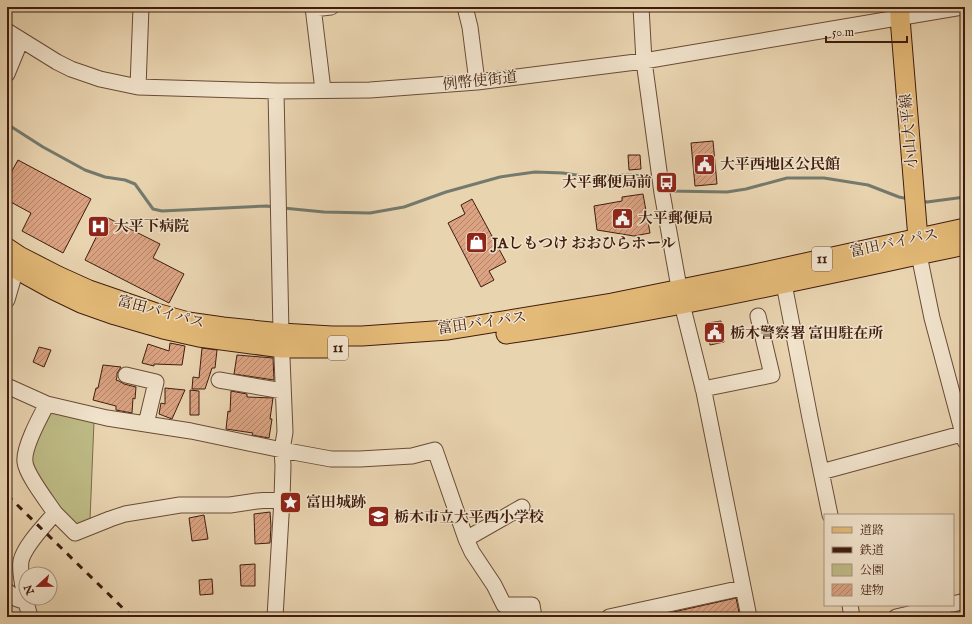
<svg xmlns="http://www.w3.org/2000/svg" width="972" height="624" viewBox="0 0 972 624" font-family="'IM FELL English','Noto Serif JP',serif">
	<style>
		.green { fill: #bebb86; stroke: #7e6c4a }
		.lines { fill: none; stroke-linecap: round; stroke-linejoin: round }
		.stream { stroke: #747a6d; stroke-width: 3 }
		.building { fill: url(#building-hatch); stroke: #3f1d0e }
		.minor-casing { stroke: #6a4b36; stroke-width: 17 }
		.major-casing { stroke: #3f1d0e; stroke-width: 21 }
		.minor { stroke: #f1e3cc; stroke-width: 15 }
		.major { stroke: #e4ba78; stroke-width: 19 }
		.rail { stroke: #3f1d0e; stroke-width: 3; stroke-dasharray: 7 7; stroke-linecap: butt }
		.labels { text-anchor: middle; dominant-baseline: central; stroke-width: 3; stroke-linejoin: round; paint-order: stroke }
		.shield { fill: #f1e3cc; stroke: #745847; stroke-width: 1 }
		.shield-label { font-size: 14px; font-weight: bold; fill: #3f1d0e }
		.street-label { font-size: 15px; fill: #3f1d0e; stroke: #f1e3cc }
		.poi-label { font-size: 15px; font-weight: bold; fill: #3f1d0e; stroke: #f1e3cc; text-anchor: start }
	</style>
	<defs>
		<pattern id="building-hatch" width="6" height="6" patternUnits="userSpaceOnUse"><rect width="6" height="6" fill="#dba382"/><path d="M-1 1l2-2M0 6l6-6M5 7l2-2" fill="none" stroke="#b38469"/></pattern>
	</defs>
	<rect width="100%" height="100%" fill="#e9d4b0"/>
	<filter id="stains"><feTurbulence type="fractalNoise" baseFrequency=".005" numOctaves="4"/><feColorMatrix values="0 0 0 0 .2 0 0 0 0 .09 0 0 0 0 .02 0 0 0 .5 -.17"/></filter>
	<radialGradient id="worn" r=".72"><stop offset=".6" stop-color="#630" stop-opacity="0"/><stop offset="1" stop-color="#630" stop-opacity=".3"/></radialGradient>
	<path class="green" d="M55,411L94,421L90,520L74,526L32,473L29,447L45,414Z"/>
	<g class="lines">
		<path class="stream" d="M7,124L43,147L85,170L105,177L125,180L135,184L153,209L162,211L267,206L273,207
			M666,189L669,191L727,192L746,189L787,178H824L868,185L899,197L909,199
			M921,201L927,202L965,197
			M283,208L324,212L370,213L404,207L446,192L500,177L535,172L563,173L589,177L624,175L650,176L656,181"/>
	</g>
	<path class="building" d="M713,141L717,184L695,186L691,143Z
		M628,155H640L641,169L629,170Z
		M18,160L91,199L63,253L22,231L31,213L7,200V180Z
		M643,194L650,233L634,236L597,230L594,206L622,201V197Z
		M472,199L506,262L489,271L494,280L481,287L448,223L465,214L461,205Z
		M106,217L160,244L153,258L184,274L169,303L85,260Z
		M721,321L724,342L710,345L707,323Z
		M170,343L185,346L182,365L154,364V366L142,363L148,344L169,351Z
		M39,347L51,350L44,367L33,362Z
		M202,348L217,350L215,368H212L205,389H192L193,377L199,378Z
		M237,355L273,358L274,380L234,374Z
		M103,365L121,367L117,373V377L116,380L119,381L124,384L136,387L135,399L133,398L132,413L116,410V406L93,400L96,388H98Z
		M165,388L185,390L172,419L159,414L161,403L165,404Z
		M190,390L199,391V415H190Z
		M231,391L247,394V397L273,398L270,419H272L269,438L252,435L253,433L226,429L228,411L230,412Z
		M270,512L271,526L270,543L255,544L254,514Z
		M204,515L208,539L192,541L189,518Z
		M255,564V586H241L240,565Z
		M212,579L213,594L200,595L199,580Z
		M736,598L740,617H661L660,615Z"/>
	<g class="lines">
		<defs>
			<path id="minor" d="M313,7L323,90
				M465,7L470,27L477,82
				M641,7L644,61L662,193L682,304L704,392L749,617
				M313,9L331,7
				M7,31L57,62L71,69L100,79L138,87L276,91L370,90L477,82L644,61L962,7
				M7,74L21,40
				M138,87L141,7
				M919,255L932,318L965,441
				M784,284L810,418L830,515
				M7,300L16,269
				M126,375L156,382L146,424
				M219,380L283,391
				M7,386L47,404L107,418L191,431L282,450L331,459H360L412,456L435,450L466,539L472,552L494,585L504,605H532L534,617
				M703,389L772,375L758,316
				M47,404C40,417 23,448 25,462C26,474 47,501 55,513
				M821,472L965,433
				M466,539L522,507
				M7,591L17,599L26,602L30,617
				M26,602C24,589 19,574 21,561C24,546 45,525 55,513L75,533L110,519L125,514L168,507L180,505H230L257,501L282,499
				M953,604L965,601
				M850,605L852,617
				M275,617L282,499L283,466L282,450L285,432L281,333L276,91
				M609,617L742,588
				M896,617L948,605"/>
			<path id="major" d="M900,7V18L919,251
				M7,248L19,256L58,276L89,290L156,313L188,322L223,327L281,333L332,336H362L448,330L612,303L750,275L965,228
				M7,263L16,269L54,290L81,303L115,315L163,329L199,337L282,348H336
				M506,334C660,312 813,277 965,245"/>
		</defs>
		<use href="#minor" class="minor-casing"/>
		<use href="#major" class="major-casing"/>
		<use href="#minor" class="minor"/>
		<use href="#major" class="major"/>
		<path class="rail" d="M7,495L132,617"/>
	</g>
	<defs>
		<symbol id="civic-square" viewBox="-11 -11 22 22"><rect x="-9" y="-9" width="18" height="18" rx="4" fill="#8f2418" stroke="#f1e3cc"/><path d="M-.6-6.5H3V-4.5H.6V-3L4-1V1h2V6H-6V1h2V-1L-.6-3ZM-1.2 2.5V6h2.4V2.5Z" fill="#fff"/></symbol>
		<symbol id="bus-square" viewBox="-11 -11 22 22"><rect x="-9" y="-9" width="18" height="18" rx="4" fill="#8f2418" stroke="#f1e3cc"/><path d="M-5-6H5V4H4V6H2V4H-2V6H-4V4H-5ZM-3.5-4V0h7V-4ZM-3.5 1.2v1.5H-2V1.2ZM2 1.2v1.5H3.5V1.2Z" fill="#fff"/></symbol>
		<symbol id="hospital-square" viewBox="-11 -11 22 22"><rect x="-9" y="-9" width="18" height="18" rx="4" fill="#8f2418" stroke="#f1e3cc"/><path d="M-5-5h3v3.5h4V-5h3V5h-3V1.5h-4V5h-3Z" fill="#fff"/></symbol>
		<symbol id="shop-square" viewBox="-11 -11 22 22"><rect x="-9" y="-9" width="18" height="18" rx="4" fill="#8f2418" stroke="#f1e3cc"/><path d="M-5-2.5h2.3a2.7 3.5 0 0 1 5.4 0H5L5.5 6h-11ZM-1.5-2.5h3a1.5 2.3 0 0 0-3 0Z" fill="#fff"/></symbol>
		<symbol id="sight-square" viewBox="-11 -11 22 22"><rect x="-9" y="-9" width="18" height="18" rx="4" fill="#8f2418" stroke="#f1e3cc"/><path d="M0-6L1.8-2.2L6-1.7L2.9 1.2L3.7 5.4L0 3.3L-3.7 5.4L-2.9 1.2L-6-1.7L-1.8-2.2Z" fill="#fff"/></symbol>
		<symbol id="school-square" viewBox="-11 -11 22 22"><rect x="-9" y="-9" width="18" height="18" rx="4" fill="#8f2418" stroke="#f1e3cc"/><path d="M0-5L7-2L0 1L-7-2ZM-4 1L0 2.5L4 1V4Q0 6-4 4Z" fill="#fff"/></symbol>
	</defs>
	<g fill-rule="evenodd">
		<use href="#civic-square" x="692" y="152" width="25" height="25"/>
		<use href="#bus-square" x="654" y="170" width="25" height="25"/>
		<use href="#civic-square" x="610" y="206" width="25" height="25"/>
		<use href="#hospital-square" x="86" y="214" width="25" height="25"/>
		<use href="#shop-square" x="464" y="230" width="25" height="25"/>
		<use href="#civic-square" x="702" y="320" width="25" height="25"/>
		<use href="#sight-square" x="278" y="490" width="25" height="25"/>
		<use href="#school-square" x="366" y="504" width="25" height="25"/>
	</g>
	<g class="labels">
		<g class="shield">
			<rect x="812" y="247" width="20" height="24" rx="3"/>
			<rect x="328" y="336" width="20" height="24" rx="3"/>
		</g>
		<g class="shield-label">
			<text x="822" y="259">11</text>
			<text x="338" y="348">11</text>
		</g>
		<g class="street-label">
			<text transform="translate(480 81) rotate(-6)">例幣使街道</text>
			<text transform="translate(909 131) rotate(-95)">小山大平線</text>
			<text transform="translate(894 243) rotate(-12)">富田バイパス</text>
			<text transform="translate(161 312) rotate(15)">富田バイパス</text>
			<text transform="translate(482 323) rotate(-8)">富田バイパス</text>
		</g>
		<g class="poi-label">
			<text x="720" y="164">大平西地区公民館</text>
			<text x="652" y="182" text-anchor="end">大平郵便局前</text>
			<text x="638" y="218">大平郵便局</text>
			<text x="114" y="226">大平下病院</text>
			<text x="492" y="243">JAしもつけ おおひらホール</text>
			<text x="730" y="333">栃木警察署 富田駐在所</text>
			<text x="306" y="502">富田城跡</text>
			<text x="394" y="517">栃木市立大平西小学校</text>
		</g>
	</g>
	<rect width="972" height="624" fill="none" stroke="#e9d4b0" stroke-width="24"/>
	<rect x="8" y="8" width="956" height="608" fill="none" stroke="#3f1d0e" stroke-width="2"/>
	<rect x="12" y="12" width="948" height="600" fill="none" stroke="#3f1d0e"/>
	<rect x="824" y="514" width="130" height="92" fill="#f1e3cc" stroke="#aa9480"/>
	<rect x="832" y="527" width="20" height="6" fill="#e4ba78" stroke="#aa9480"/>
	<text x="860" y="534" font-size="12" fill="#3f1d0e">道路</text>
	<rect x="832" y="547" width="20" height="6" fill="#3f1d0e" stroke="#aa9480"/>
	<text x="860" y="554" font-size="12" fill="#3f1d0e">鉄道</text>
	<rect x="832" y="564" width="20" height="12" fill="#bebb86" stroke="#aa9480"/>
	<text x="860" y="574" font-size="12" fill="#3f1d0e">公園</text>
	<rect x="832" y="584" width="20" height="12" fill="url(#building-hatch)" stroke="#aa9480"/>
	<text x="860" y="594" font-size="12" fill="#3f1d0e">建物</text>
	<g transform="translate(38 586) rotate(248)"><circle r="19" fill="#f1e3cc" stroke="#aa9480"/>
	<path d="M0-3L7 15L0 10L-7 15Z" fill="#8f2418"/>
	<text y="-6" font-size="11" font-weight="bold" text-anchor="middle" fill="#3f1d0e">N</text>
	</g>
	<path d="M826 36v6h81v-6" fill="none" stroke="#3f1d0e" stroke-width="2"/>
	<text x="832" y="36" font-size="12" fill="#3f1d0e" stroke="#f1e3cc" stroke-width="3" paint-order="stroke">50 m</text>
	<rect width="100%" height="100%" filter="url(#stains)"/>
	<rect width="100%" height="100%" fill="url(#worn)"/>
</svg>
